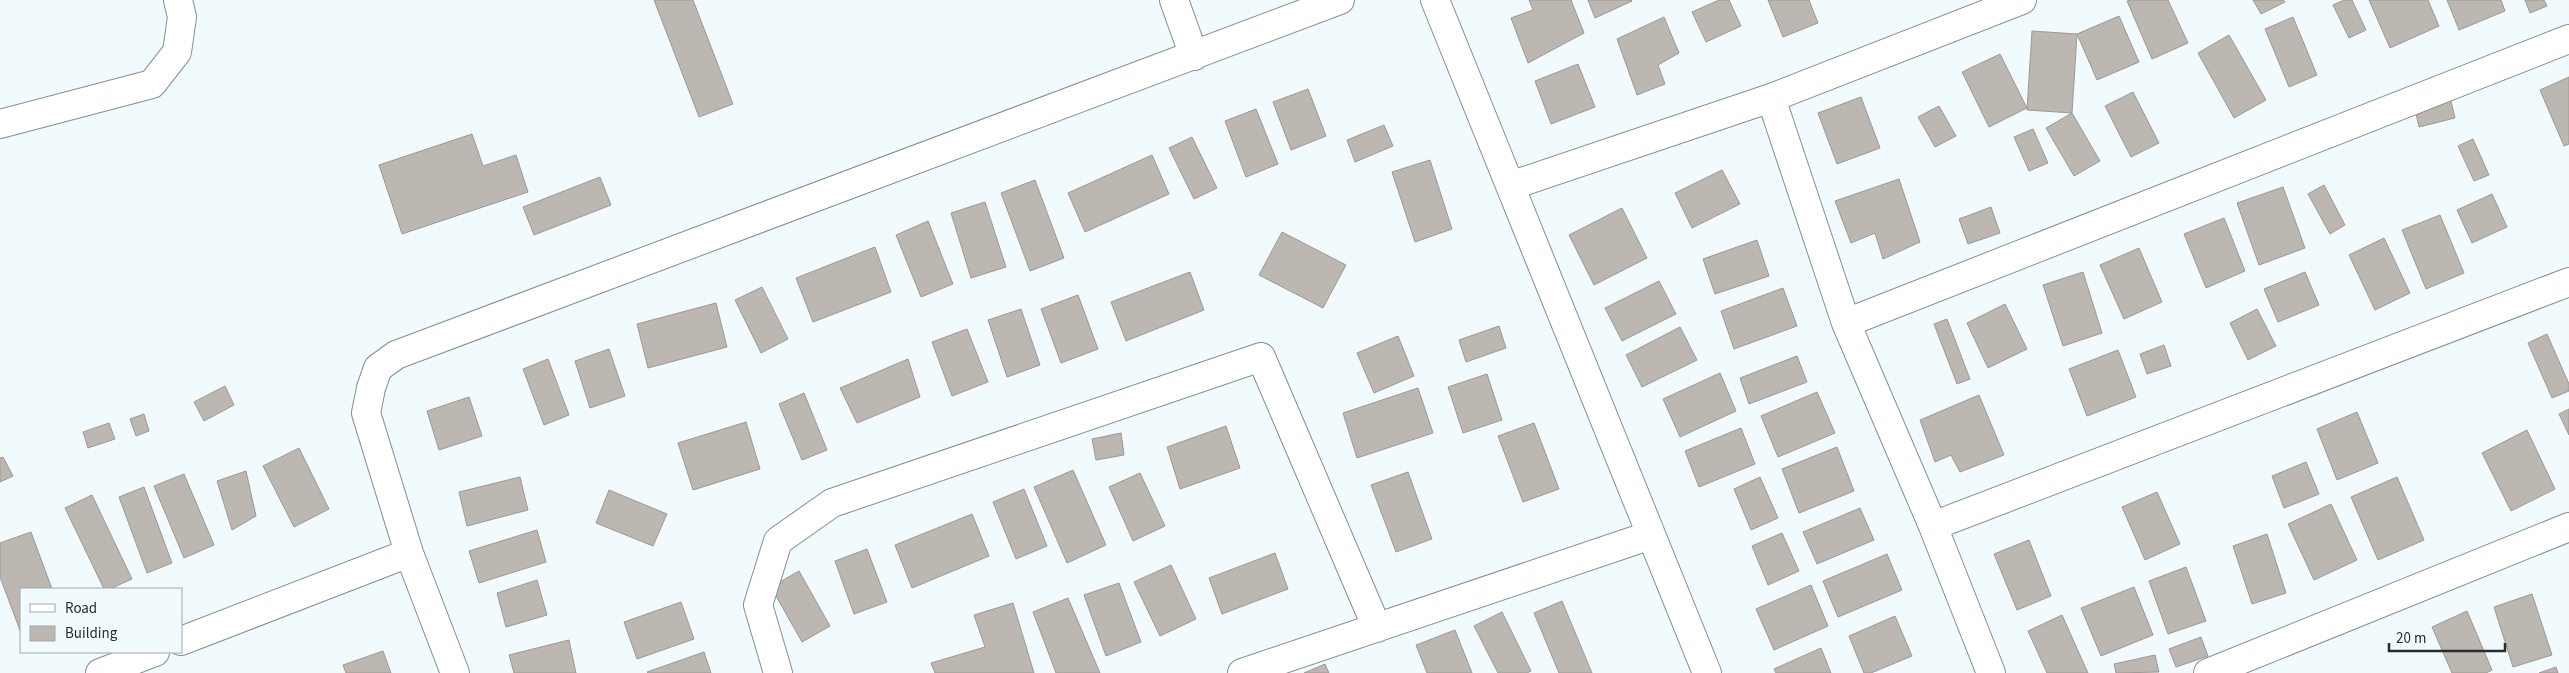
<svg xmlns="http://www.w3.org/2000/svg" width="2569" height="673" viewBox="0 0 2569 673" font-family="'Source Sans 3',sans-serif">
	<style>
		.building { fill: #bdb7b2; stroke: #9e9893 }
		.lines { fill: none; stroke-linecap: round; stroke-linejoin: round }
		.minor-casing { stroke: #878f90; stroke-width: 30 }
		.minor { stroke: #fff; stroke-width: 28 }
	</style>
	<rect width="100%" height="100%" fill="#f1fafc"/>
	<path class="building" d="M654,0H693L733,104L699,117Z
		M1529,0H1571L1584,33L1528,63L1511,18L1533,10Z
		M1588,0H1631L1632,1L1595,18Z
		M1719,0H1729L1741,26L1706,42L1692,12Z
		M1768,0H1809L1818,23L1783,37Z
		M2130,0H2168L2188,43L2152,59L2127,1Z
		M2253,0H2283L2285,2L2261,14Z
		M2344,0H2352L2366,30L2349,38L2333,5Z
		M2369,0H2428L2439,26L2390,48Z
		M2447,0H2501L2505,11L2459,30Z
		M2525,0H2544L2547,6L2530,13Z
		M2119,16L2139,62L2097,80L2077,34Z
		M1664,17L1679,53L1658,65L1665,84L1637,95L1617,39Z
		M2293,17L2317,75L2289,87L2265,29Z
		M2032,31L2077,34L2072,113L2027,110Z
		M2229,35L2266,100L2234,118L2198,53Z
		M2000,54L2027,108L1989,127L1962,72Z
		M1578,64L1595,107L1551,124L1535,81Z
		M2569,77V144L2564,146L2540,90Z
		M1308,89L1326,136L1291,150L1273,102Z
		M2133,92L2159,143L2131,157L2105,106Z
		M1861,97L1880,148L1837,164L1818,113Z
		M2451,101L2455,118L2419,127L2415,109Z
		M1939,106L1956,136L1935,147L1918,117Z
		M1256,109L1278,164L1246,177L1225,121Z
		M2072,113L2100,161L2074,176L2046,128Z
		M1384,125L1393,146L1355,162L1347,140Z
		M2033,129L2048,163L2029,171L2014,137Z
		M472,134L483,166L516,155L528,192L402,234L379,165Z
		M1192,137L1217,188L1194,199L1169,148Z
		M2473,139L2489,175L2474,181L2458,146Z
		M1152,155L1169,194L1085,232L1068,193Z
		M1430,160L1452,229L1415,242L1392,172Z
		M1722,170L1740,204L1692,228L1675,193Z
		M600,177L611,205L534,235L523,207Z
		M1899,179L1920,242L1883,259L1875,233L1851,243L1835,201Z
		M1035,180L1064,258L1030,271L1001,193Z
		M2324,185L2345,225L2330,234L2308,194Z
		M2283,187L2305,248L2259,265L2237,203Z
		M2492,194L2507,227L2472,243L2457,210Z
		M985,202L1006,267L971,278L951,213Z
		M1991,207L2000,233L1968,244L1959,219Z
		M1622,208L1647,258L1594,285L1569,235Z
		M2440,215L2464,273L2426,289L2402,230Z
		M2224,218L2245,271L2206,288L2184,234Z
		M928,221L953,284L921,297L896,235Z
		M1282,232L1346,265L1323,308L1259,275Z
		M2384,238L2410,293L2375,310L2349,255Z
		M1757,240L1769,276L1715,294L1703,259Z
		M875,247L891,292L813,322L796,278Z
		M2139,248L2162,302L2124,319L2100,265Z
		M1190,272L1204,310L1126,341L1111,302Z
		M2083,272L2102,333L2063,346L2043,285Z
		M2305,272L2319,305L2278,322L2264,289Z
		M1659,281L1676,314L1622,341L1605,308Z
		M762,287L788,339L761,353L735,300Z
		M1783,288L1797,326L1734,349L1721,311Z
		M1078,295L1098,349L1061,363L1041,309Z
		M716,303L727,347L648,368L637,324Z
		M2005,304L2027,349L1988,368L1967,323Z
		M1021,309L1040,365L1007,377L988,320Z
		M2257,309L2276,346L2248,360L2230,323Z
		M1947,319L1970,379L1957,384L1934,324Z
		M1499,326L1506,348L1466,362L1459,340Z
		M1680,327L1697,360L1642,387L1626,355Z
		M967,329L988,382L952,396L932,342Z
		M2547,334L2569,384V391L2552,398L2528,343Z
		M1398,336L1414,376L1374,393L1357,353Z
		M2164,345L2171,366L2147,374L2140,354Z
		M609,349L625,396L590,408L575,361Z
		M2118,350L2136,397L2087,416L2069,369Z
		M1797,356L1807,382L1749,404L1740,378Z
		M548,359L569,415L544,425L523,369Z
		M908,359L920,397L857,423L840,388Z
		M1720,373L1736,411L1680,437L1663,399Z
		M1487,374L1502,420L1463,433L1448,387Z
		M225,386L234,405L204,421L194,402Z
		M1418,388L1433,433L1357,458L1343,413Z
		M1817,392L1835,433L1778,457L1761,416Z
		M804,393L827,450L802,460L779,404Z
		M1979,395L2004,455L1960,472L1951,455L1935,462L1920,420Z
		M469,397L482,436L439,450L427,411Z
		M2569,409V435L2559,414Z
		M2357,412L2378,463L2337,480L2317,429Z
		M144,414L149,431L136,436L130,419Z
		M746,422L760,469L693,490L678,443Z
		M109,423L115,439L88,448L83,432Z
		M1534,423L1559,489L1523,502L1498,436Z
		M1226,426L1240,468L1180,489L1167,447Z
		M1741,428L1755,464L1699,487L1685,451Z
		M2527,430L2555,489L2511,511L2482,453Z
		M1121,433L1124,455L1096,460L1092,439Z
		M1837,447L1854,491L1799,513L1782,469Z
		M299,448L329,509L294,527L263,466Z
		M3,457L13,476L0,482V458Z
		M2306,462L2319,494L2284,508L2272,476Z
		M1073,470L1106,545L1067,563L1034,487Z
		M246,471L256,516L232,530L217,481Z
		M1408,472L1432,539L1396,552L1371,485Z
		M1140,473L1165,526L1133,541L1109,487Z
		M184,474L214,545L184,558L154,486Z
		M520,477L528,510L467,526L459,492Z
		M1760,477L1778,518L1751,530L1734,489Z
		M2397,477L2424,540L2378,560L2351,497Z
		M144,487L172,563L147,573L119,497Z
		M1024,489L1047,546L1016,559L993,502Z
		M609,490L667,514L653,546L596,523Z
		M2157,492L2180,544L2145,560L2122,507Z
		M92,495L132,579L110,589H104L65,508Z
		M2331,504L2357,560L2314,580L2288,524Z
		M1860,508L1874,540L1817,564L1803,532Z
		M972,514L989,556L912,588L895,545Z
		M537,530L546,562L479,583L469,551Z
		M31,532L52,589H21V633L0,577V543Z
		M1782,533L1799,571L1768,585L1752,546Z
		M2267,534L2286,593L2252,604L2233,546Z
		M2029,540L2051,596L2017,610L1994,554Z
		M867,549L887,602L854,614L835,561Z
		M1275,553L1288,589L1222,614L1209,578Z
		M1887,554L1902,590L1838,617L1823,581Z
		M1171,565L1196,619L1160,636L1134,582Z
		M2186,567L2206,621L2168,634L2149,581Z
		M799,571L830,626L802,642L771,587Z
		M537,580L547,615L506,627L497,593Z
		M1119,583L1141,642L1106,656L1084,595Z
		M1811,585L1828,626L1774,650L1756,609Z
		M2134,587L2153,635L2101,656L2081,608Z
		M2532,594L2552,655L2513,667L2494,607Z
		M1068,598L1100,673H1056L1033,612Z
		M1562,601L1592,673H1559L1534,613Z
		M681,602L694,639L637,659L624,622Z
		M1013,603L1034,673H935L931,663L985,647L974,615Z
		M2467,611L2492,670L2486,673H2452L2432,627Z
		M1502,612L1531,671L1527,673H1498L1474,626Z
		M2062,615L2088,673H2047L2028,631Z
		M1895,616L1912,656L1871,673H1864L1849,636Z
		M1455,630L1472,673H1427L1416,645Z
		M2201,637L2208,656L2176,667L2169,649Z
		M569,640L576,673H514L509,655Z
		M1821,648L1831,673H1776L1774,669Z
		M383,651L391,673H346L343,665Z
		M704,652L711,673H648L647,672Z
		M2155,655L2159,672L2116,673L2114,664Z
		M1325,664L1329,673H1304Z
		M2556,667L2558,673H2539Z"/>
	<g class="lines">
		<defs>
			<path id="minor" d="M1174,0L1194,56
				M1435,0L1707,673
				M0,124L152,84L177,52L182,17L178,0
				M1510,186L1771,98
				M1846,323L2569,39
				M1933,526L2569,282
				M181,641L409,553
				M100,673L155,652
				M455,673L409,553L366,413L371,388L378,368L396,355L1340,0
				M778,673L758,605L778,541L832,503L1261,357L1377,628
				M1242,673L1651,535
				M1991,673L1933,526L1846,323L1771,98L2022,0
				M2208,673L2569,527"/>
		</defs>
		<use href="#minor" class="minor-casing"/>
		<use href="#minor" class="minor"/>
	</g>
	<rect x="20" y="588" width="162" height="65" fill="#f1fafc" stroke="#a1a8a9"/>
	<rect x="30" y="604" width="25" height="8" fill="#ffffff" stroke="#a1a8a9"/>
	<text x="65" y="613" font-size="15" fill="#292c2d">Road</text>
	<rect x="30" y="626" width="25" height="15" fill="#bdb7b2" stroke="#a1a8a9"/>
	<text x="65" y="638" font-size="15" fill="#292c2d">Building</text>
	<path d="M2389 643v8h116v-8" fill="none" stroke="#292c2d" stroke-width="2.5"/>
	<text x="2396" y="643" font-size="15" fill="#292c2d" stroke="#f1fafc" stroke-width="4" paint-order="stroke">20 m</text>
</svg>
